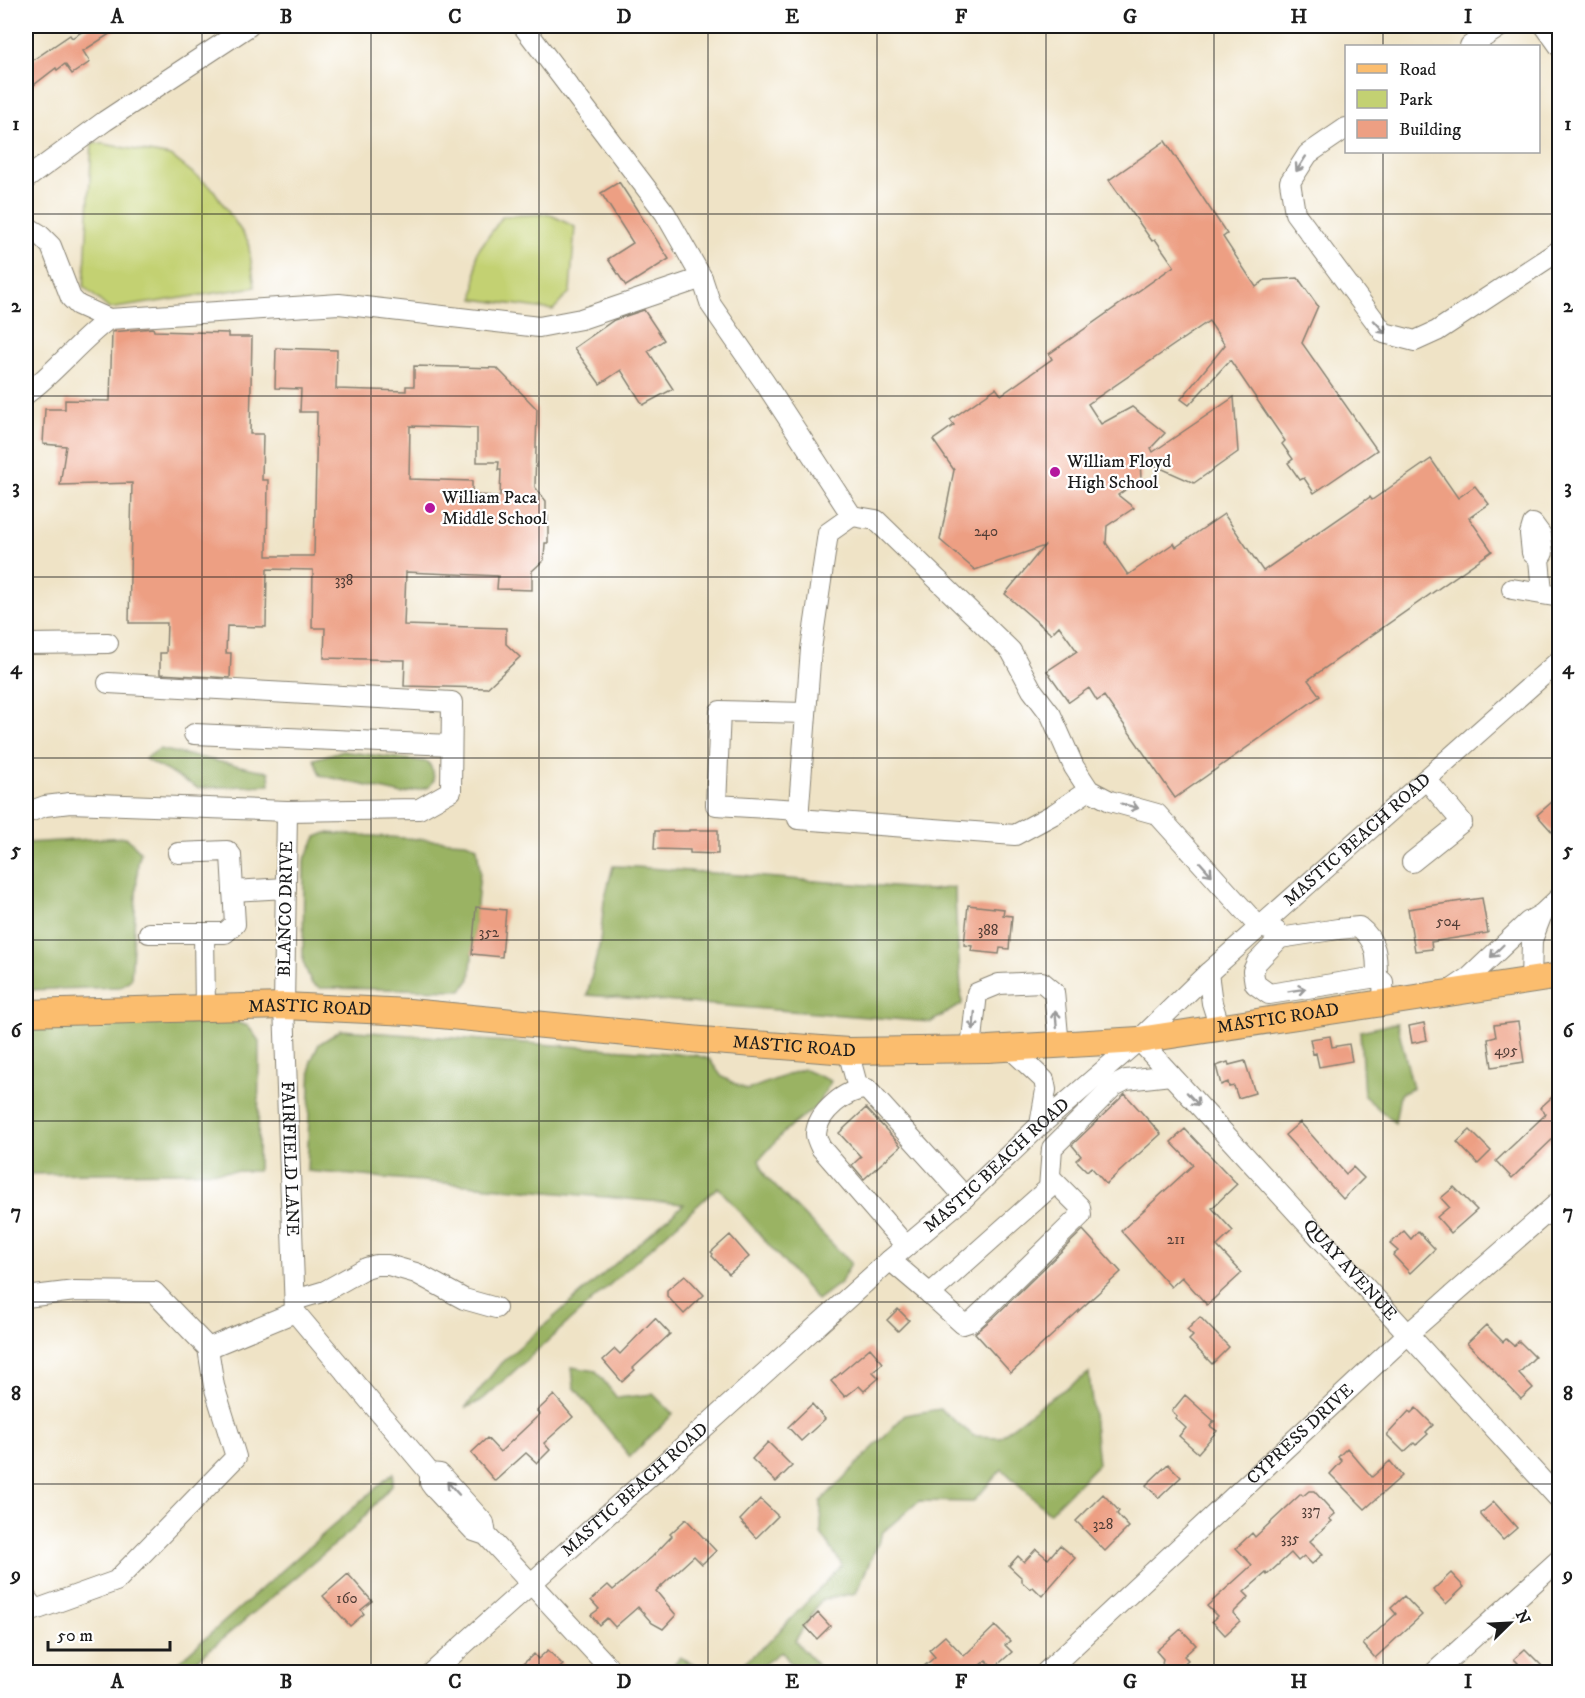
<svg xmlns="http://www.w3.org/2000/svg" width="1585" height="1698" viewBox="0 0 1585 1698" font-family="'IM FELL DW Pica',serif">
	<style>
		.green { fill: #c3d172; stroke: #707647; stroke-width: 1.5 }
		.forest { fill: #9ab364; stroke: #5b6840; stroke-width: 1.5 }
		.building { fill: #ed9f83; fill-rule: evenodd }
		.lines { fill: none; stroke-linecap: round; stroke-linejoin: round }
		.minor-casing { stroke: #868071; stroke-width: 22 }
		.major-casing { stroke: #868071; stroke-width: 28 }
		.minor { stroke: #fff; stroke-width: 20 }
		.major { stroke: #fbbd6e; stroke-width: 26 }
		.oneway { stroke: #999 }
		.grid { fill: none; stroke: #1c1c1c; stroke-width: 1.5; stroke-opacity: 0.55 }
		.poi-dot { fill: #b5179e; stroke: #fff; stroke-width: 2 }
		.labels { text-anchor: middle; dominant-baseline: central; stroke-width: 4.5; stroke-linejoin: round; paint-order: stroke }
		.number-label { font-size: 15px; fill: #503d36 }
		.poi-label { font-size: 18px; fill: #1c1c1c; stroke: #fff; text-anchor: start }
		.street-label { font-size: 18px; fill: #1c1c1c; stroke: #fff }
		.neatline { fill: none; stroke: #1c1c1c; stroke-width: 2 }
		.grid-label { font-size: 20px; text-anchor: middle; font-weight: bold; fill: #1c1c1c }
	</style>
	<rect width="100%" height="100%" fill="#fff"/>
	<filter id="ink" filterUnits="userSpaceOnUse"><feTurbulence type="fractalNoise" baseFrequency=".0167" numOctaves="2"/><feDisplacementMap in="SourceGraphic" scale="12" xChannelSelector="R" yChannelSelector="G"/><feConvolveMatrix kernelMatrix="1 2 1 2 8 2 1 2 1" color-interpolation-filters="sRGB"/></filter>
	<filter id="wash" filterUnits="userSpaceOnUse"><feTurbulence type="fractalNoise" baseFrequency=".008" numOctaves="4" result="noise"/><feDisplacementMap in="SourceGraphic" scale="24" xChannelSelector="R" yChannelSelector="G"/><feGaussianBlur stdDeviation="1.35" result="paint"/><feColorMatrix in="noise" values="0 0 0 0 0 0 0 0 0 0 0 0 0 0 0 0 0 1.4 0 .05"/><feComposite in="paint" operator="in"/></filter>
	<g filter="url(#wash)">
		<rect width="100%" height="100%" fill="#efe3c6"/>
		<path class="green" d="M92,142L171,156L213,189L248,241L255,287L109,309L84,287Z
			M549,214L575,227L570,292L553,310L474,299L477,252L503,216Z"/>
		<path class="forest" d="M159,749L269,772L270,785L198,788L145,759Z
			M341,751L428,762L433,771L434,780L429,787L402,794L320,775L314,759Z
			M326,833L466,842L477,847L480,872L470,979L462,990L319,988L312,984L303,962L304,861L316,837Z
			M126,837L141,852L138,862L131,979L120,987L26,990V843Z
			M613,866L636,867L931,890L955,887C955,926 960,965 962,1004L931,1022L587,995L600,942L604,901Z
			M232,1021L248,1026L259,1041L258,1171L26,1174V1027Z
			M1397,1023L1413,1088L1400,1094L1395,1123L1364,1096L1360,1031Z
			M341,1030L695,1055L709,1059L722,1077L747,1090L803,1069L831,1081L817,1106L786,1130L759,1160L766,1177L851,1263L841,1282L817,1300L718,1187L481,1401L465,1408L501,1363L684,1204L307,1171L311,1061L319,1044Z
			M572,1367L596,1371L617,1398L653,1394L673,1414L630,1457L574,1387Z
			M1089,1373L1098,1464L1049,1513L1002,1469L973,1502L919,1501L883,1532L856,1593L821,1600L795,1641L824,1672H796L782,1651L753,1672H732L767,1644L842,1565L821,1533V1501L905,1415L940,1409L974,1436L1000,1437L1043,1403Z
			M393,1473L392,1485L353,1529L183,1672H167Z
			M680,1657L710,1672H711H667Z"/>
		<g id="blocks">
			<path class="building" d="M91,26H122L83,51L90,62L72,74L65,64L57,70L56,68L26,91V65L70,35L72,38Z
				M1165,141L1227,234L1223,237L1256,287L1265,280L1298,278L1318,306L1302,343L1377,450L1314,493L1304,478L1300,480L1288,463L1293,459L1282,444L1285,441L1230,360L1189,405L1181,399L1225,345L1209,321L1088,404L1101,424L1132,407L1165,433L1151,448L1153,452L1234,397L1238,452L1194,483L1140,459L1141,479L1118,495L1134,508L1107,526L1106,543L1128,575L1174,543L1176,547L1224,514L1263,571L1370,497L1372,500L1431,459L1458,498L1475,486L1489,504L1469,518L1492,551L1308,680L1320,696L1175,798L1104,696L1097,701L1089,688L1069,702L1047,671L1077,651L1059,626L1051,634L1005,594L1044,546L975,570L940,540L954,470L933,440L954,425L950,420L996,388L1001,395L1052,359L1049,354L1174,266L1155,239L1152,241L1109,180Z
				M619,182L669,259L626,286L608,259L633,243L601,193Z
				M644,310L664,340L648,351L673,389L643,405L621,370L600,384L574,348L614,320Z
				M153,328L154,331L228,333V337H252L250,434H263L262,480H268L267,556H314L317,412H300L301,389L275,388L276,348L337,350L336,389L406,391V386H414V366L497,368L537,409L535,487L546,501V516H548V543H545L544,560L532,571V590L497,589L498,576L406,572L404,625L506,628V644L520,657L487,688L404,686L405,660L324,658L325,628H312L313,570L267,569L266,627L227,626L226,653H231L230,678L160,674V653H166L167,623H129L132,483L60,485L66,446L43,444L45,409H65V400L110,401L112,332ZM410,426L477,428V462H499L498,470H501L500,496L472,495V481L409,479Z
				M1560,795V827L1553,833L1537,815Z
				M689,830H718V854L690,853V850L654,849L655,831H689Z
				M1482,898L1488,933L1431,942L1432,949L1415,951L1408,909Z
				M968,905L1004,909L1003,915L1012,916L1009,949L1000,948L999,954L971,951L972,946L964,945Z
				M476,907L506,910L502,957L472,954Z
				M1518,1022L1524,1062L1492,1067L1488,1039L1496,1037L1494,1025Z
				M1424,1023L1427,1040L1412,1043L1409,1026Z
				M1330,1036L1332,1047L1349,1044L1352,1061L1319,1067L1316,1053L1313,1054L1310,1039Z
				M1245,1061L1255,1093L1238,1098L1234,1086L1229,1087L1228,1082L1221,1085L1216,1066L1228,1062L1229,1065Z
				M1560,1090V1132L1512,1178L1496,1161L1546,1114L1540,1108Z
				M1125,1094L1161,1134L1106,1184L1091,1167L1087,1171L1076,1160L1081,1156L1072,1145Z
				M866,1108L901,1146L864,1179L852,1165L861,1157L839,1133Z
				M1300,1122L1346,1174L1353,1167L1364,1178L1343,1199L1285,1135Z
				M1185,1129L1237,1184L1212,1208L1233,1231L1217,1246L1242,1273L1207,1305L1182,1277L1171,1287L1121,1231L1193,1165L1171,1142Z
				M1470,1130L1491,1151L1478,1164L1457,1142Z
				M1454,1187L1477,1210L1451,1233L1437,1217L1449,1207L1441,1198Z
				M1083,1230L1121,1272L1011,1373L975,1333L993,1318Z
				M1404,1231L1411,1239L1418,1231L1435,1249L1410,1273L1393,1255L1398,1251L1390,1244Z
				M730,1235L749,1257L729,1274L712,1256L713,1254L711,1252Z
				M685,1275L704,1295L684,1314L667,1296V1290Z
				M898,1309L909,1320L898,1331L887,1320Z
				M1200,1317L1229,1347L1212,1364L1189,1340L1193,1336L1187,1330Z
				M655,1318L670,1334L633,1368L635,1370L622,1382L603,1360L615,1349L620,1354Z
				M1486,1325L1503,1342L1506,1339L1514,1346L1519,1341L1535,1357L1519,1373L1533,1388L1521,1399L1467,1343Z
				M870,1348L883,1363L873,1372L879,1378L864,1391L859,1386L845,1397L831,1381Z
				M554,1395L573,1417L544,1443L550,1450L537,1463L526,1453L495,1481L471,1453L487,1438L500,1452L540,1414L537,1411Z
				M1185,1395L1214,1421L1210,1426L1217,1431L1198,1453L1179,1436L1186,1428L1175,1418L1177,1416L1172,1411Z
				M812,1404L825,1419L801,1441L788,1427Z
				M1416,1408L1433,1425L1426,1432L1428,1434L1416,1445L1414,1443L1404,1452L1387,1435L1409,1411L1411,1413Z
				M768,1442L792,1466L776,1482L752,1459Z
				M1347,1448L1372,1477L1390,1461L1402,1476L1365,1509L1330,1474L1342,1461L1338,1457Z
				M1168,1464L1181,1477L1159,1498L1146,1485Z
				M1309,1491H1314L1335,1514L1329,1519L1332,1521L1310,1541L1323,1554L1312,1564L1304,1556L1298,1561L1291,1553L1267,1575L1266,1573L1244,1592L1249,1597L1233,1613L1240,1621L1225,1635L1212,1621L1217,1616L1207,1606L1252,1565L1236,1548L1252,1533L1255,1537L1301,1494L1303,1496Z
				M1103,1494L1119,1511L1117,1514L1129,1527L1105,1551L1076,1521Z
				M760,1499L778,1516L756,1538L740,1520Z
				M1494,1502L1517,1528L1503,1540L1481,1515V1513Z
				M686,1519L716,1551L702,1564L694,1556L656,1591L676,1615L663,1629L652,1623L638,1607L615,1627L607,1618L599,1625L591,1615L599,1609L591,1600L608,1585L613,1590L652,1557L672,1536L670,1534Z
				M1060,1545L1075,1558L1042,1596L1033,1587L1030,1589L1022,1582V1578L1009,1566L1018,1556L1024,1562L1036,1549L1048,1559Z
				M1451,1573L1464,1587L1446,1604L1433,1590Z
				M348,1574L372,1601L361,1610L364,1614L350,1626L323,1596Z
				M1404,1596L1422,1615L1375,1658L1363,1644L1396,1614L1391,1608Z
				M818,1613L830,1626L817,1639L805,1626Z
				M995,1626L1010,1641L1005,1645L1012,1652L994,1668L986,1660L972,1672H917L935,1657L929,1650L945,1636L964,1656Z
				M1181,1629L1196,1645L1184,1656L1188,1660L1174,1672H1171L1162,1663L1163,1659L1156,1651Z
				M1525,1649L1548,1672H1508L1518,1663L1514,1659Z
				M548,1650L563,1665L555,1672H514L534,1654L538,1659Z"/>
		</g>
	</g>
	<g filter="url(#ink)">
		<use href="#blocks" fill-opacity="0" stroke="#868071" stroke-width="1.5"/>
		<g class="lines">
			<defs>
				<g id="minor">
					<path d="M523,26L665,213L702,278L711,305L765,383L852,516L876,520L1011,651L1032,690L1051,715L1074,767L1089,790L1110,801L1157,814L1259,927L1276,931L1280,938"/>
					<path d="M1545,26L1560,47"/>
					<path d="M1470,46L1501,26"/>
					<path d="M1346,128L1308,154L1290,182L1295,213L1384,333L1415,341L1437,331L1560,250"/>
					<path d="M26,179L105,121L249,26"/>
					<path d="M26,226L39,234L51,246L71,298L78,305L109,319L339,304L539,327L581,319L702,278"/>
					<path d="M26,394C56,372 79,341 109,319"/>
					<path d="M852,516L828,533L811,649L798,819L1015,835L1054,814L1089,790"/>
					<path d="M1539,559L1532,553L1530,534L1533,524L1541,535L1543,553L1539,559L1542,592"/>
					<path d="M1512,589L1560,597"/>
					<path d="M26,644L108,643"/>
					<path d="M194,734L451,745"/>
					<path d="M799,810L716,805L720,711L806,713"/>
					<path id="s1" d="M287,811L284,1006L295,1312L430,1473"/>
					<path d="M26,813L45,806L70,803L287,811L419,809L451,791L452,702L108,683"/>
					<path d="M1412,862L1462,822L1426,779"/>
					<path d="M233,891L286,888"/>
					<path d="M149,933H225L235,924L231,855L227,851L178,853"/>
					<path d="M204,933L205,1008"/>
					<path d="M1208,973L1212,1003L1220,1028"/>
					<path d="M1377,977L1269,994L1255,984L1253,971L1257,962L1280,938L1338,929L1359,927C1377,941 1377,956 1377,977L1383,982L1384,1002"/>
					<path d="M1531,981L1532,940L1542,914"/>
					<path d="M1448,992L1470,977L1528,922L1542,914L1560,897"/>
					<path id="s2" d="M1139,1040L1560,1500"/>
					<path d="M1010,1048L1044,1080L1046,1090L1040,1125"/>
					<path d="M971,1049L977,993L999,984L1042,982L1054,992L1059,1046"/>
					<path d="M848,1051L858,1088"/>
					<path d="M906,1246L821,1148C819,1144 816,1138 816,1134C817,1113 847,1088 867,1089L965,1197"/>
					<path d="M890,1260L930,1294L1049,1188L1052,1148L1114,1086L1126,1080L1171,1075"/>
					<path d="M930,1294L963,1324L972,1321L985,1309L1081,1215L1080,1207L1050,1177"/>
					<path d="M26,1297L75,1291L154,1292L208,1348L214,1386L236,1457L116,1581L35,1610L26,1598"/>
					<path d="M295,1300L325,1291L366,1268L376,1265H388L416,1273L464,1299L496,1308"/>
					<path d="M208,1348L295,1312"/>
					<path d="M486,1535L474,1531L433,1487L430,1483V1473L440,1474L484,1523L486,1535L613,1672"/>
					<path id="s3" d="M433,1672L890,1260L965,1197L1037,1128L1139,1040L1208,973L1560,660"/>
					<path id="s4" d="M1046,1672L1409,1333L1560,1201"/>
					<path d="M1435,1672L1560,1559"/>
				</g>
				<g id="major">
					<path id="s5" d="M26,1013L284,1006L409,1012L701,1040L848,1051L988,1049L1139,1040L1560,976"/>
				</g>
			</defs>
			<use href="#minor" class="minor-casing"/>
			<use href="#major" class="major-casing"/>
			<use href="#minor" class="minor"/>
			<use href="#major" class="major"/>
		</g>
		<defs><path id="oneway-shaft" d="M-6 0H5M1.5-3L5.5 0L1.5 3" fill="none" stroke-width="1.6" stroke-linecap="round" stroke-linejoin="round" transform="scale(1.5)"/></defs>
		<g class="oneway">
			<use href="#oneway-shaft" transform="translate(1301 164) rotate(123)"/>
			<use href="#oneway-shaft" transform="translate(1380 327) rotate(47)"/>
			<use href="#oneway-shaft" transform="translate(1130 806) rotate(15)"/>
			<use href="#oneway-shaft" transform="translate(1206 869) rotate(48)"/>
			<use href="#oneway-shaft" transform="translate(1497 951) rotate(136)"/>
			<use href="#oneway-shaft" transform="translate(1297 990) rotate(-9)"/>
			<use href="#oneway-shaft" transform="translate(1056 1019) rotate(-95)"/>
			<use href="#oneway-shaft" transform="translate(974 1021) rotate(95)"/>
			<use href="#oneway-shaft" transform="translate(1193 1099) rotate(47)"/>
			<use href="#oneway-shaft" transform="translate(453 1488) rotate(-132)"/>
		</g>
	</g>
	<path class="grid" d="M202,26V1672M371,26V1672M539,26V1672M708,26V1672M877,26V1672M1046,26V1672M1214,26V1672M1383,26V46M1383,152V1672M26,214H1560M26,396H1560M26,577H1560M26,758H1560M26,940H1560M26,1121H1560M26,1302H1560M26,1484H1560"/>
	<g class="poi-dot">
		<circle cx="1055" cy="472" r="6"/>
		<circle cx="430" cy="508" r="6"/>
	</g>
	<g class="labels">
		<g class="number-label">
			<text x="986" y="531">240</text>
			<text x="344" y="580">338</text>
			<text x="1448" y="921">504</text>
			<text x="988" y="930">388</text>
			<text x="489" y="932">352</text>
			<text x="1506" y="1050">495</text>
			<text x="1176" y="1239">211</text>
			<text x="1311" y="1510">337</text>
			<text x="1103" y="1524">328</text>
			<text x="1290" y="1538">335</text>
			<text x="347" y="1598">160</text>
		</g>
		<g class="poi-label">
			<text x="1067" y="462">William Floyd<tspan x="1067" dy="21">High School</tspan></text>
			<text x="442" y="498">William Paca<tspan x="442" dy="21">Middle School</tspan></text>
		</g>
		<g class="street-label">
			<text stroke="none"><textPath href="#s3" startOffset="1244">MASTIC BEACH ROAD</textPath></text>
			<text transform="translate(286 909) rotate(-89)">BLANCO DRIVE</text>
			<text stroke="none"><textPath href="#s5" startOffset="284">MASTIC ROAD</textPath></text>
			<text stroke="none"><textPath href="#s5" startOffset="1256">MASTIC ROAD</textPath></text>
			<text stroke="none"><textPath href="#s5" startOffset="770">MASTIC ROAD</textPath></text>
			<text stroke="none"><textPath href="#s1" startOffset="348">FAIRFIELD LANE</textPath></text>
			<text stroke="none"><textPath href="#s3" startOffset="758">MASTIC BEACH ROAD</textPath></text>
			<text stroke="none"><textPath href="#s2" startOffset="312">QUAY AVENUE</textPath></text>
			<text stroke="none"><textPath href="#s4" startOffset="348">CYPRESS DRIVE</textPath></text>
			<text stroke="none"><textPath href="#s3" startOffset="272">MASTIC BEACH ROAD</textPath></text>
		</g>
	</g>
	<rect width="1585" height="1698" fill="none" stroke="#fff" stroke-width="66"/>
	<rect x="1345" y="45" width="195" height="108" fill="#ffffff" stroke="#a4a4a4" stroke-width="1.5"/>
	<rect x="1357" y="64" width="30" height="9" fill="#fbbd6e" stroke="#a4a4a4" stroke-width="1.5"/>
	<text x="1399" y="75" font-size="18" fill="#1c1c1c">Road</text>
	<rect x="1357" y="90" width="30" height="18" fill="#c3d172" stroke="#a4a4a4" stroke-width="1.5"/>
	<text x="1399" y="105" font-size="18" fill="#1c1c1c">Park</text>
	<rect x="1357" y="120" width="30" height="18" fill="#ed9f83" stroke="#a4a4a4" stroke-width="1.5"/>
	<text x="1399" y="135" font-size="18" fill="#1c1c1c">Building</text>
	<g transform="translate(1510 1623) rotate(66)" stroke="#ffffff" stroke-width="4.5" paint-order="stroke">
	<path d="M0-4.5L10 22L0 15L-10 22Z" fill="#1c1c1c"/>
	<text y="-9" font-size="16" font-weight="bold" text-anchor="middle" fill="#1c1c1c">N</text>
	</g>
	<path d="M48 1641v9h122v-9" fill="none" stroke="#1c1c1c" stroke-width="3"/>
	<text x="57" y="1641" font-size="18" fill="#1c1c1c" stroke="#ffffff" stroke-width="4.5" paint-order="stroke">50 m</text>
	<rect x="33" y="33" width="1519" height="1632" class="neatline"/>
	<g class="grid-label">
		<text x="117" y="23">A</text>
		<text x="286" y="23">B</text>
		<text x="455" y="23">C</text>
		<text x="624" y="23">D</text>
		<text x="792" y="23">E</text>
		<text x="961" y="23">F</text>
		<text x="1130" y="23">G</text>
		<text x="1299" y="23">H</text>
		<text x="1468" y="23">I</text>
		<text x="16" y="130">1</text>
		<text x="1568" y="130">1</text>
		<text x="16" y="312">2</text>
		<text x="1568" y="312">2</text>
		<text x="16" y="493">3</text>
		<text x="1568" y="493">3</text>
		<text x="16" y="674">4</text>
		<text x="1568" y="674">4</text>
		<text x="16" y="856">5</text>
		<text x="1568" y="856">5</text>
		<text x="16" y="1037">6</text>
		<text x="1568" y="1037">6</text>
		<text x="16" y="1218">7</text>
		<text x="1568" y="1218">7</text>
		<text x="16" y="1400">8</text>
		<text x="1568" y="1400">8</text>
		<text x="16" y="1581">9</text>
		<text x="1568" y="1581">9</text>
		<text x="117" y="1688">A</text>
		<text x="286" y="1688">B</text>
		<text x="455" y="1688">C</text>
		<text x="624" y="1688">D</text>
		<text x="792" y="1688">E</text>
		<text x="961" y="1688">F</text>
		<text x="1130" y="1688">G</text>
		<text x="1299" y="1688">H</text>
		<text x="1468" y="1688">I</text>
	</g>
</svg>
